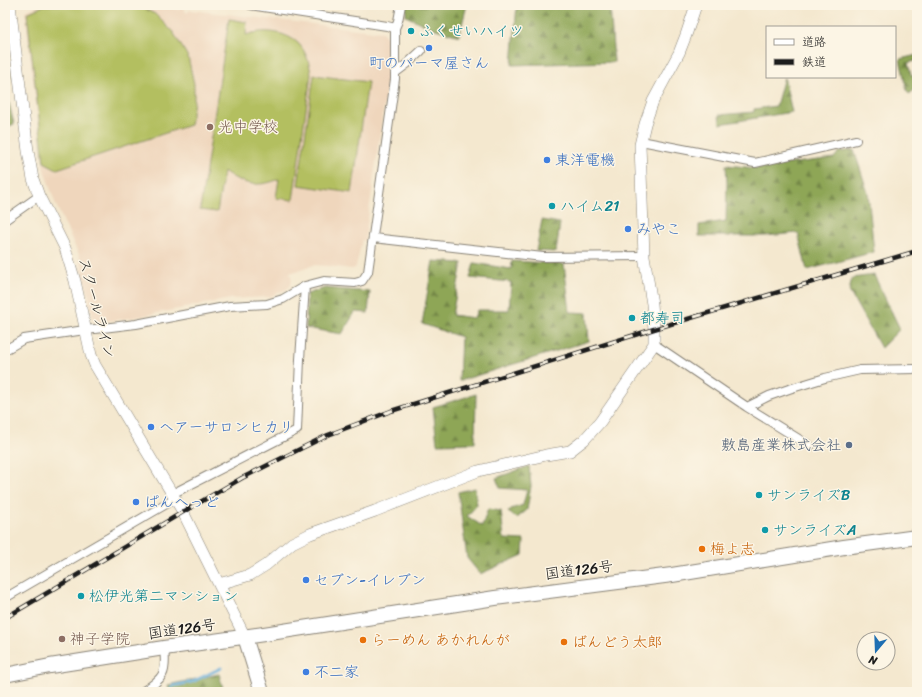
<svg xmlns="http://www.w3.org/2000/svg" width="922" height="697" viewBox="0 0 922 697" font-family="Sriracha,'Klee One',sans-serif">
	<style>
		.built { fill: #efd6bc }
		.grass { fill: url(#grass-tufts); stroke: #686e3e }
		.forest { fill: url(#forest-firs); stroke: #55613a }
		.pitch { fill: #b3bf61; stroke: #686e3e }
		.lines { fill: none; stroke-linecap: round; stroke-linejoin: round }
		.stream { stroke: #62acda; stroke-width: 3 }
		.minor-casing { stroke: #888276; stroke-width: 10 }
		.tertiary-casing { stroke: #888276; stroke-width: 12 }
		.trunk-casing { stroke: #888276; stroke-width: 16 }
		.minor { stroke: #fff; stroke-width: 8 }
		.tertiary { stroke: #fff; stroke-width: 11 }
		.trunk { stroke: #fff; stroke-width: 14 }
		.rail-casing { stroke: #1c1c1c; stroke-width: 4.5 }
		.rail { stroke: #fcf5e5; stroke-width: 3; stroke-dasharray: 9; stroke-linecap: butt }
		.culture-dot { fill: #0f9aa8; stroke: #fcf5e5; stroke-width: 1.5 }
		.shop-dot { fill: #3f7fe0; stroke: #fcf5e5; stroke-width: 1.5 }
		.education-dot { fill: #8d6e63; stroke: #fcf5e5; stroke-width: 1.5 }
		.service-dot { fill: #5c6f8a; stroke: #fcf5e5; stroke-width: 1.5 }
		.food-dot { fill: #e8710a; stroke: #fcf5e5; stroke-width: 1.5 }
		.labels { text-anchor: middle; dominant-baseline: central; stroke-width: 3; stroke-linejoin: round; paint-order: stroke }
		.culture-label { font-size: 15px; fill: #0d838f; stroke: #fcf5e5; text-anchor: start }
		.shop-label { font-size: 15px; fill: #366cbe; stroke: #fcf5e5; text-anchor: start }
		.education-label { font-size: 15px; fill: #785e54; stroke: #fcf5e5; text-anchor: start }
		.street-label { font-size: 15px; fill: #1c1c1c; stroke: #fcf5e5 }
		.service-label { font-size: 15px; fill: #4e5e75; stroke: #fcf5e5; text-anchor: end }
		.food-label { font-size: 15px; fill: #c56008; stroke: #fcf5e5; text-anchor: start }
	</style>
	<defs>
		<pattern id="grass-tufts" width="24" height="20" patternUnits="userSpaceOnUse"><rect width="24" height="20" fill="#b3bf61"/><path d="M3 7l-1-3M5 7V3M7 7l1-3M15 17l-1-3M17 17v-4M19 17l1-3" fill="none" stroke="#99a454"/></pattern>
		<pattern id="forest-firs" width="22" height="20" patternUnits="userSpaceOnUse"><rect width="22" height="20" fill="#8ea657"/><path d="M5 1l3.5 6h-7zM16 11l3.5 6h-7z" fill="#738647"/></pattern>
	</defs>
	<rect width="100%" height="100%" fill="#fcf5e5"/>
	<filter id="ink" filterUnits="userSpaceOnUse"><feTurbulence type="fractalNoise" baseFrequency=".025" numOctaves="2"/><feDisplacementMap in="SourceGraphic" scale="8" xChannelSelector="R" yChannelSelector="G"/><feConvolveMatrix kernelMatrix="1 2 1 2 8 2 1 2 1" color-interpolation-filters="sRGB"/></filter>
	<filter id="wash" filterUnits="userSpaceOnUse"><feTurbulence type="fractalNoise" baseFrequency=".012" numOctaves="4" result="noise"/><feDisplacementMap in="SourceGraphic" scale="16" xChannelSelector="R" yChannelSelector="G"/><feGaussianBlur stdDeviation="0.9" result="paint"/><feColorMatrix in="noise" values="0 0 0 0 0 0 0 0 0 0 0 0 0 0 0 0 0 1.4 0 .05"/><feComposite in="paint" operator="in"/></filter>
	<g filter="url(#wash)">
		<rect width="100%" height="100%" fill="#f4e8cf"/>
		<path class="built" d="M41,5H165L168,8L173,6L178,10L182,7L187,13L190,10L382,32L390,41L387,84L365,240H362L356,266L355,268L352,269L328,266L314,265L290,273L292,280L290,286L287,289L269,297L230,299L137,317L94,323L79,255L56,205L44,170L25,11Z"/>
		<path class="grass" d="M5,40L11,77L5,79Z"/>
		<path class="forest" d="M406,5H467L459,36L429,27L406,16Z
			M517,5H610L614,62L512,65Z
			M917,55V60L908,63L911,75L917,76V88L909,94L907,91L900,59Z
			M784,77L792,112L720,124L719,115L754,112V109L776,106Z
			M9,103L14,124L5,128V105Z
			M854,150L868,193L874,252L807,270L798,233L765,236H699V225L726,221L727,183L726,165L756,168L834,158L839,152Z
			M542,220L560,223L556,252L536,251Z
			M433,261L462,263L452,315L474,318L477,310H509L511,282L470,278L474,263L511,269L512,261L564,264L570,312L587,313L589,341L459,381L461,337L422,324Z
			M874,275L900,329L881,348L849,291L852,278Z
			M325,288L370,292L368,313L355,312L342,334L306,328L307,294Z
			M476,394L475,443L437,444L433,407Z
			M529,466L531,486L527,510L517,518L508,512L511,509L523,505L527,490L500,488L496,478Z
			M475,488L477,505L467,516L482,526L488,509L501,511L504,539L524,540L523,555L480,574L467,558L458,492Z
			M219,674L224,692H170L168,685Z"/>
		<path class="pitch" d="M45,5H137L155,14L173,32L188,57L194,84V101L190,125L57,169L44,162L27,13Z
			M229,19L247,22L246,35C263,29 284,31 298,43C306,51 310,64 311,75L293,200L276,198L279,179C258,188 242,185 224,171L217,212L200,210Z
			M314,75L368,82L352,193L298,185Z"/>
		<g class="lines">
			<path class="stream" d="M171,692L172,686L192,682L221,668"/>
		</g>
	</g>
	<g filter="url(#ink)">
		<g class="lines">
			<defs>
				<path id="minor" d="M250,5L387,26L395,28
					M395,73L407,64L421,51
					M641,141L755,163L856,140
					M5,220L39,196
					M373,238L543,257L644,256
					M654,344L747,407L810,446
					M5,350L24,339L78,331L136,324L230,306L267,304L283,299L305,286L324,281L355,283L362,281L368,272L395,79V28L398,21L401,5
					M747,407L769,396L789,389L825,378L860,370L917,369
					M172,494L297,430L300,359L305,286
					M5,598L175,499
					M142,692C164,678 167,674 164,648"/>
				<path id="tertiary" d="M10,5L28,151L33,179L39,196L65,248L75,281L91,355L95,365L183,512L245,637
					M219,584L250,575L266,565L292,543L310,534L375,511L478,471L546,455L570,451L584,440L600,422L654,344V329L652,304L644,256L640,145L645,124L653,101L679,53L686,35L696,5"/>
				<path id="trunk" d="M245,637L262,692
					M5,675L50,666L164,648L264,634L495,598L672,575L844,547L917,537"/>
			</defs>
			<use href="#minor" class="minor-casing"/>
			<use href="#tertiary" class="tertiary-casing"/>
			<use href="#trunk" class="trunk-casing"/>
			<use href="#minor" class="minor"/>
			<use href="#tertiary" class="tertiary"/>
			<use href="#trunk" class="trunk"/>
			<defs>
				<path id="rail" d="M5,618L183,512L242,478L328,435L391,411L654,329L917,251"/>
			</defs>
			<use href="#rail" class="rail-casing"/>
			<use href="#rail" class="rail"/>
		</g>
	</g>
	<g class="culture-dot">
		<circle cx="411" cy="31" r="4"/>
		<circle cx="552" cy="206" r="4"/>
		<circle cx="632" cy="318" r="4"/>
		<circle cx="759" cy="495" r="4"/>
		<circle cx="765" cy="530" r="4"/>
		<circle cx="81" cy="596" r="4"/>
	</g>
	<g class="shop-dot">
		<circle cx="429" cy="48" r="4"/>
		<circle cx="547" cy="160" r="4"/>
		<circle cx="628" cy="229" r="4"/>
		<circle cx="151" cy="427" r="4"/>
		<circle cx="136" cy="502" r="4"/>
		<circle cx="306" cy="580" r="4"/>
		<circle cx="306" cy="672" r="4"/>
	</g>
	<g class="education-dot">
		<circle cx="210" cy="127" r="4"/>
		<circle cx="62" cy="639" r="4"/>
	</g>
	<circle class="service-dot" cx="849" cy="445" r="4"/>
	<g class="food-dot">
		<circle cx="702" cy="549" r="4"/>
		<circle cx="363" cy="640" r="4"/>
		<circle cx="564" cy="642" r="4"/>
	</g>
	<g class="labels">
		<g class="culture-label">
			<text x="419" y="31">ふくせいハイツ</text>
			<text x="560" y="206">ハイム21</text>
			<text x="640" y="318">都寿司</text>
			<text x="767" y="495">サンライズB</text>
			<text x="773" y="530">サンライズA</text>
			<text x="89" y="596">松伊光第二マンション</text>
		</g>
		<g class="shop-label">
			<text x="429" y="63" text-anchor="middle">町のパーマ屋さん</text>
			<text x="555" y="160">東洋電機</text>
			<text x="636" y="229">みやこ</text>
			<text x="159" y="427">ヘアーサロンヒカリ</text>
			<text x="144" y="502">ぱんへっど</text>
			<text x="314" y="580">セブン-イレブン</text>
			<text x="314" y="672">不二家</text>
		</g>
		<g class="education-label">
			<text x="218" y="127">光中学校</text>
			<text x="70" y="639">神子学院</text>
		</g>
		<g class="street-label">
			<text transform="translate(97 308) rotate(75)">スクールライン</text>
			<text transform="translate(579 570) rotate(-7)">国道126号</text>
			<text transform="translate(182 629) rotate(-8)">国道126号</text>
		</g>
		<g class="service-label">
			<text x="841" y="445">敷島産業株式会社</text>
		</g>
		<g class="food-label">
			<text x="710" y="549">梅よ志</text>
			<text x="371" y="640">らーめん あかれんが</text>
			<text x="572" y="642">ばんどう太郎</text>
		</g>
	</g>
	<rect width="922" height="697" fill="none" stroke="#fcf5e5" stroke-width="20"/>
	<rect x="766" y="26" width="130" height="52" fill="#fcf5e5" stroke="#a29e95"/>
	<rect x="774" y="39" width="20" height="6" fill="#ffffff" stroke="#a29e95"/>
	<text x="802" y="46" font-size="12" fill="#1c1c1c">道路</text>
	<rect x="774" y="59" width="20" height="6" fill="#1c1c1c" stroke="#a29e95"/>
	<text x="802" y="66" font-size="12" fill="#1c1c1c">鉄道</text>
	<g transform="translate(876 651) rotate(199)"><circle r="19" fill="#fcf5e5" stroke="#a29e95"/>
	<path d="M0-3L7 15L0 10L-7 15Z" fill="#1f6fb2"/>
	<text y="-6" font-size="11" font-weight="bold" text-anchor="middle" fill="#1c1c1c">N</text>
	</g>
</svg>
